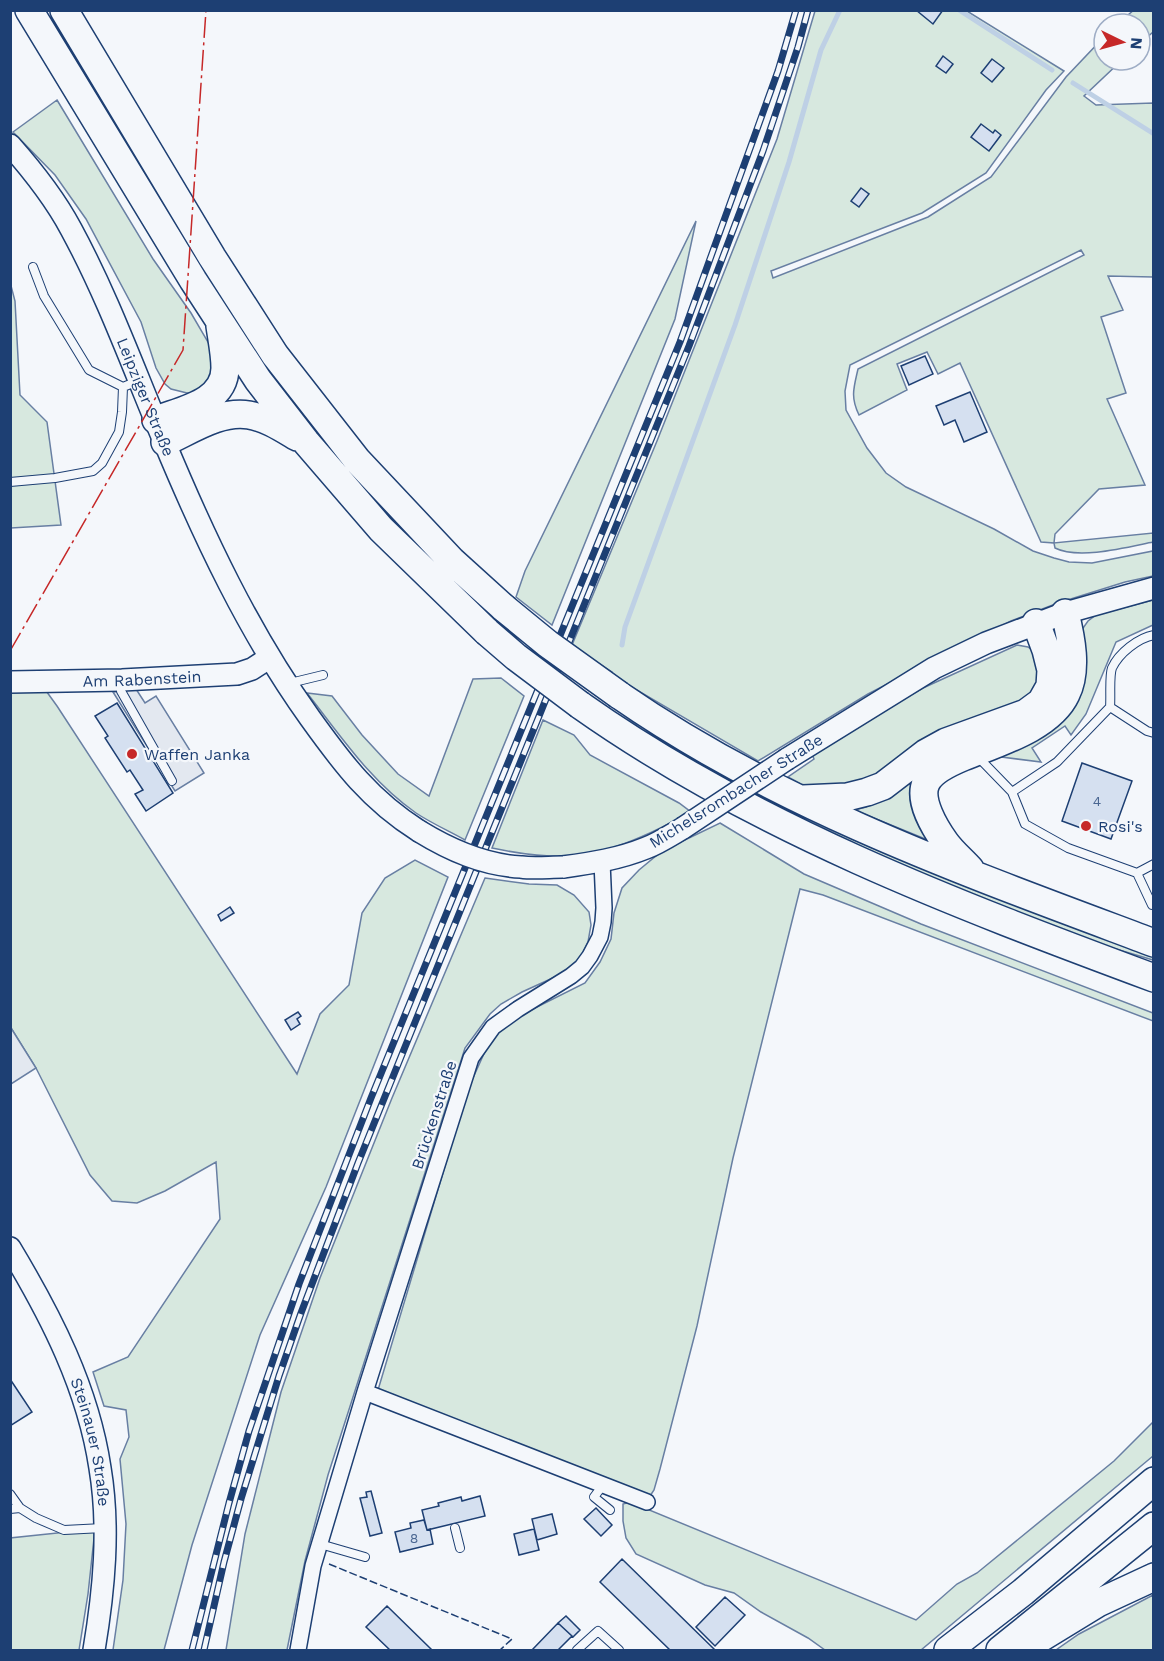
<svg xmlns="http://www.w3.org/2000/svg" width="1164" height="1661" viewBox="0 0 1164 1661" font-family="'Work Sans',sans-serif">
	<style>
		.green { fill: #d7e8df; stroke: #687fa3; stroke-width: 1.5 }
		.parking { fill: #e3e8f0; stroke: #687fa3; stroke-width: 1.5 }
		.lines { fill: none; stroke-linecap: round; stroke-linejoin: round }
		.stream { stroke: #bed0e5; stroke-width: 5 }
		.building { fill: #d5e0f0; stroke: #1d3f73; stroke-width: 1.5 }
		.lane-casing { stroke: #1d3f73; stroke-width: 10 }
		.street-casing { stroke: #1d3f73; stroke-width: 18 }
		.secondary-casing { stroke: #1d3f73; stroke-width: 24 }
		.highway-casing { stroke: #1d3f73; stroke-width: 30 }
		.lane { stroke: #f4f7fb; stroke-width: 8 }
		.street { stroke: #f4f7fb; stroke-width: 15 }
		.secondary { stroke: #f4f7fb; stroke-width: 21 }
		.highway { stroke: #f4f7fb; stroke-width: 27 }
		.rail-casing { stroke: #1d3f73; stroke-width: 7 }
		.rail { stroke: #f4f7fb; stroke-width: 4.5; stroke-dasharray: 14; stroke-linecap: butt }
		.secondary-bridge-casing { stroke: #1d3f73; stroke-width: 24; stroke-linecap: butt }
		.highway-bridge-casing { stroke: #1d3f73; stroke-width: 30; stroke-linecap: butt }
		.secondary-bridge { stroke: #f4f7fb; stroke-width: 21 }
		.highway-bridge { stroke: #f4f7fb; stroke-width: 27 }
		.fence { stroke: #1d3f73; stroke-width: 1.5; stroke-dasharray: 8 3; stroke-linecap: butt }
		.power { stroke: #c62828; stroke-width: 1.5; stroke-dasharray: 21 4.5 3 4.5; stroke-linecap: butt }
		.poi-dot { fill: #c62828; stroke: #f4f7fb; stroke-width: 2 }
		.labels { text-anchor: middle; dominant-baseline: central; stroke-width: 4.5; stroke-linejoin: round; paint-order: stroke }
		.number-label { font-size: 14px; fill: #4b6792 }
		.street-label { font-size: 16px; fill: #1d3f73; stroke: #f4f7fb }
		.poi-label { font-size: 16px; fill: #1d3f73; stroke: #f4f7fb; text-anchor: start }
	</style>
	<rect width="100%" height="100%" fill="#f4f7fb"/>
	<path class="green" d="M1134,10L1153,11V32L1140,44V24H1117Z
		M815,11H967L1064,71L1046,90L986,173L922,213L771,271L773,278L928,217L991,177L1066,77L1104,37V60H1122L1084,96L1096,105L1153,103V277L1108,276L1123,310L1101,317L1126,393L1107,399L1145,485L1099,489L1055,534L1054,543L1153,533V542C1128,547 1079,560 1055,548L1054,543L1041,542L960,363L938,374L927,352L897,364L907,390L859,415C850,397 854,387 858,369L1084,255L1081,250L850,365L845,391L846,410L867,448L886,473L906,487L994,529L1033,551L1054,558L1069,562L1092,563L1153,551V576L1125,582L1058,603L1011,621L868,694L758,761L611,675L612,672L590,658L572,645L657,441L777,139Z
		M57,100L153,259L191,313L208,342L212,350V378L194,393H187L171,389L165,384L156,368L141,322L86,219L55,175L13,132Z
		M696,221L675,319L552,625L516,597L525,571Z
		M10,282L15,301L20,395L47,422L61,525L11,528Z
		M1153,600V625L1116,642L1086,714L1071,735L1065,726L1032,748L1041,762L993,756L1088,621L1096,615Z
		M1057,631C1067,638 1066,654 1066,665C1064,680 1062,696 1051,708C1023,739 970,742 935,763C918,774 910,797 919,816C924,827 932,836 940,845L854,810L866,807L882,798L896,788L923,763L968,742L1028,718L1044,706L1054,690L1058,678V656L1052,635L1053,632Z
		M1017,645L1028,647L1040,656V691L890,776L828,792L801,784L788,777L814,759L812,754L864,721L923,688Z
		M501,678L524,696L465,840C449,831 431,823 416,813C371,782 340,735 307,693L332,696L362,735L398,774L429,796L473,679Z
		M44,688L57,706L297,1074L320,1014L349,985L362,913L385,878L415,860L448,877L326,1187L260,1335L192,1545L164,1650H113L123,1580L126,1524L120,1459L129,1437L126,1410L104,1406L93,1372L128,1357L220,1219L216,1162L165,1191L137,1203L112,1201L90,1175L36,1068L11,1028V689Z
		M543,720L574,735L590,755L679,803L691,812C666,826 642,838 615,847C608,850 601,853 593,854C560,860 525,855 492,848Z
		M763,793L834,829L921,868L1153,955V960L1082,939L897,868L754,800Z
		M720,823L804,874L921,924L1153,1013V1021L823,895L800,889L733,1158L697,1326L660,1469L654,1490L650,1496L378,1390L468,1089L487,1047L492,1038L503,1027L519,1016L585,983L600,962L611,939L614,913L622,888L639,870L662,851Z
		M485,878L529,884L557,885L574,895L589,912L591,925L588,942L578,963L566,972L522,992L501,1004L490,1014L465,1048L328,1475L305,1561L287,1650H226L245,1534L281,1392L320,1278L392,1098Z
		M1153,1422V1456L921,1650H825L808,1638L761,1612L734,1593L705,1585L636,1554L626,1538L623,1521V1504L630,1502L916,1620L957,1584L977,1573L1114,1461Z
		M95,1529L88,1594L79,1650H11L10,1538Z
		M1153,1595V1650H1056L1079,1634Z"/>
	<path class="parking" d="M136,689L145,703L156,696L204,773L175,791L113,692Z
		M11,1028L36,1068L11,1084H10Z"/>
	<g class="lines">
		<path class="stream" d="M959,10L1052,70
			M1073,83L1154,134
			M622,645L625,627L735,325L789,162L821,50L840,10"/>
	</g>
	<path class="building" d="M916,10H943L933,24Z
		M943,56L953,64L946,73L936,66Z
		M992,59L1004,68L992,82L981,73Z
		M981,124L993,133L995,130L1001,135L989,151L971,137Z
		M861,188L869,194L859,207L851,201Z
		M925,356L933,374L909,385L901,366Z
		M970,392L987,432L964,442L955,420L944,425L936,406Z
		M117,703L173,793L146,811L135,794L143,790L130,770L127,772L105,738L108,736L95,716Z
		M1082,763L1132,781L1111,839L1062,821Z
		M230,907L234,913L221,921L218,915Z
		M298,1012L301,1016L297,1019L300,1024L291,1030L285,1020Z
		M10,1379L32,1412L10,1426Z
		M371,1491L382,1533L370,1536L360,1498L367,1497L366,1492Z
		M480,1496L485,1516L427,1530L422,1510L439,1506L438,1503L461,1497L462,1501Z
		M596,1508L612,1525L601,1536L584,1519Z
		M552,1514L557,1534L537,1540L532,1519Z
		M424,1520L427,1530L430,1529L433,1544L400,1552L395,1532L411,1528L410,1523Z
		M534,1529L539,1550L519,1555L514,1534Z
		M622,1559L715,1650H670L600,1582Z
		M725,1597L745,1615L715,1646L696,1627Z
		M387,1606L432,1650H390L366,1627Z
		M566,1616L580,1630L573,1637L558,1623Z
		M558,1623L572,1636L558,1650H532Z"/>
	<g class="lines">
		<defs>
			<path id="lane" d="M33,267L44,296L89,370L123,387L138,381
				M10,482L55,478L93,471L102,463L119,432L122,412L123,387
				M122,681L121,691L172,781
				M290,683L323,675
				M1110,707L1147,731L1154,733
				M979,758L1012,792L1025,824L1068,848L1137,873L1154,864
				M1012,792L1057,762L1110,707C1111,697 1109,676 1112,668C1119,653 1138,638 1154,635
				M1137,873L1152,905H1154
				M603,1485L594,1497L610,1510
				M10,1494L20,1508L36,1518L64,1530L103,1528
				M10,1509L20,1508
				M455,1528L460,1548
				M320,1544L365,1557
				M577,1650L598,1631L619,1650"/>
			<path id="street" d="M365,1392L647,1502
				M298,1650L313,1566L365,1392L471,1058L493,1027L518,1009L571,976L582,967L590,956L600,937L603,922L604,908L602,862"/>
			<g id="secondary">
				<path id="s1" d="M10,145C33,171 55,199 71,229C108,297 134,370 164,441C204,537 249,633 310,718C343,764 370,800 419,831"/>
				<path id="s2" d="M10,682L122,680L237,674L252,669L269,658"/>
				<path d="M787,759L934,668L986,643L1065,613L1154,588"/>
				<path d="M563,867C592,863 619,859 646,848C659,843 671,835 683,828"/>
				<path id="s3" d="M10,1248C51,1316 88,1388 100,1468C110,1528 104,1590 94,1650"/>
			</g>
			<path id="highway" d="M29,10L193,280L258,380L306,442L381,529L487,632
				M64,10L212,257L275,355L357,460L452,561L504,608
				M156,420C181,410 225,403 225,368C225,354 222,340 220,326
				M165,442C190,431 220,410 249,415C267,418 282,428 297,437
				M619,695C782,808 970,874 1154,943
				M580,705C754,828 955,904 1154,978
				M803,799L847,797L867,792L883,786L926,753L946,742L1026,713L1041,702L1050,686L1051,670L1046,650L1036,623
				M970,869C962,860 952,852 945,842C935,828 918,800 926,783C932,770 951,762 963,757C997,743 1050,728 1066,694C1078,670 1071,637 1065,613
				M1026,1647L1098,1603L1154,1577
				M948,1650L1023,1592L1154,1481
				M1000,1650L1154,1526"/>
		</defs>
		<use href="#lane" class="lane-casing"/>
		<use href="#street" class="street-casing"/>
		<use href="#secondary" class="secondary-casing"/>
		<use href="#highway" class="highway-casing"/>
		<use href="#lane" class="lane"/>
		<use href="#street" class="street"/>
		<use href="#secondary" class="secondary"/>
		<use href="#highway" class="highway"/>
		<defs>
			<path id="rail" d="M192,1650L229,1503L249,1431L299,1284L371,1098L680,342L778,71L796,10
				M204,1650L224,1562L241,1499L279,1376L301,1313L358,1163L689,346L763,151L798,47L808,10"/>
		</defs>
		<use href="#rail" class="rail-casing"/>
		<use href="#rail" class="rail"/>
		<defs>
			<path id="secondary-bridge" d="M683,828L787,759
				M419,831C450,850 483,865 521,867C535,869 549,867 563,867"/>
			<path id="highway-bridge" d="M504,608L548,644L619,695
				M487,632L516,657L580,705"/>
		</defs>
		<use href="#secondary-bridge" class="secondary-bridge-casing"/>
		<use href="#highway-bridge" class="highway-bridge-casing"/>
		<use href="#secondary-bridge" class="secondary-bridge"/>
		<use href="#highway-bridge" class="highway-bridge"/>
		<path class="fence" d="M329,1564L512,1639L500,1650"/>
		<path class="power" d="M10,651L183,350L206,10"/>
	</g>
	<g class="poi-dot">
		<circle cx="132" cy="754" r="6"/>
		<circle cx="1086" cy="826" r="6"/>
	</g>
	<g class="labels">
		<g class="number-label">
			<text x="1097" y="801">4</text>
			<text x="414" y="1538">8</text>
		</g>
		<g class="street-label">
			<text stroke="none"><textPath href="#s1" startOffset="288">Leipziger Straße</textPath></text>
			<text stroke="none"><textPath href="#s2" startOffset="132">Am Rabenstein</textPath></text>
			<text transform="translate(736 791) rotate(-32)">Michelsrombacher Straße</text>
			<text transform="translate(434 1115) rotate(-72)">Brückenstraße</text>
			<text stroke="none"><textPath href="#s3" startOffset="212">Steinauer Straße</textPath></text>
		</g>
		<g class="poi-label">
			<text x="144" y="754">Waffen Janka</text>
			<text x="1098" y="826">Rosi's</text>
		</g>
	</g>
	<rect width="1164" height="1661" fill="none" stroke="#1d3f73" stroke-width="24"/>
	<g transform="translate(1122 42) rotate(95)"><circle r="28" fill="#f4f7fb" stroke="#9eadc5" stroke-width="1.5"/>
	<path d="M0-4.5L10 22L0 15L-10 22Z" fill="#c62828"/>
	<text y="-9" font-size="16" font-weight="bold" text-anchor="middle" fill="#1d3f73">N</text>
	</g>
</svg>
